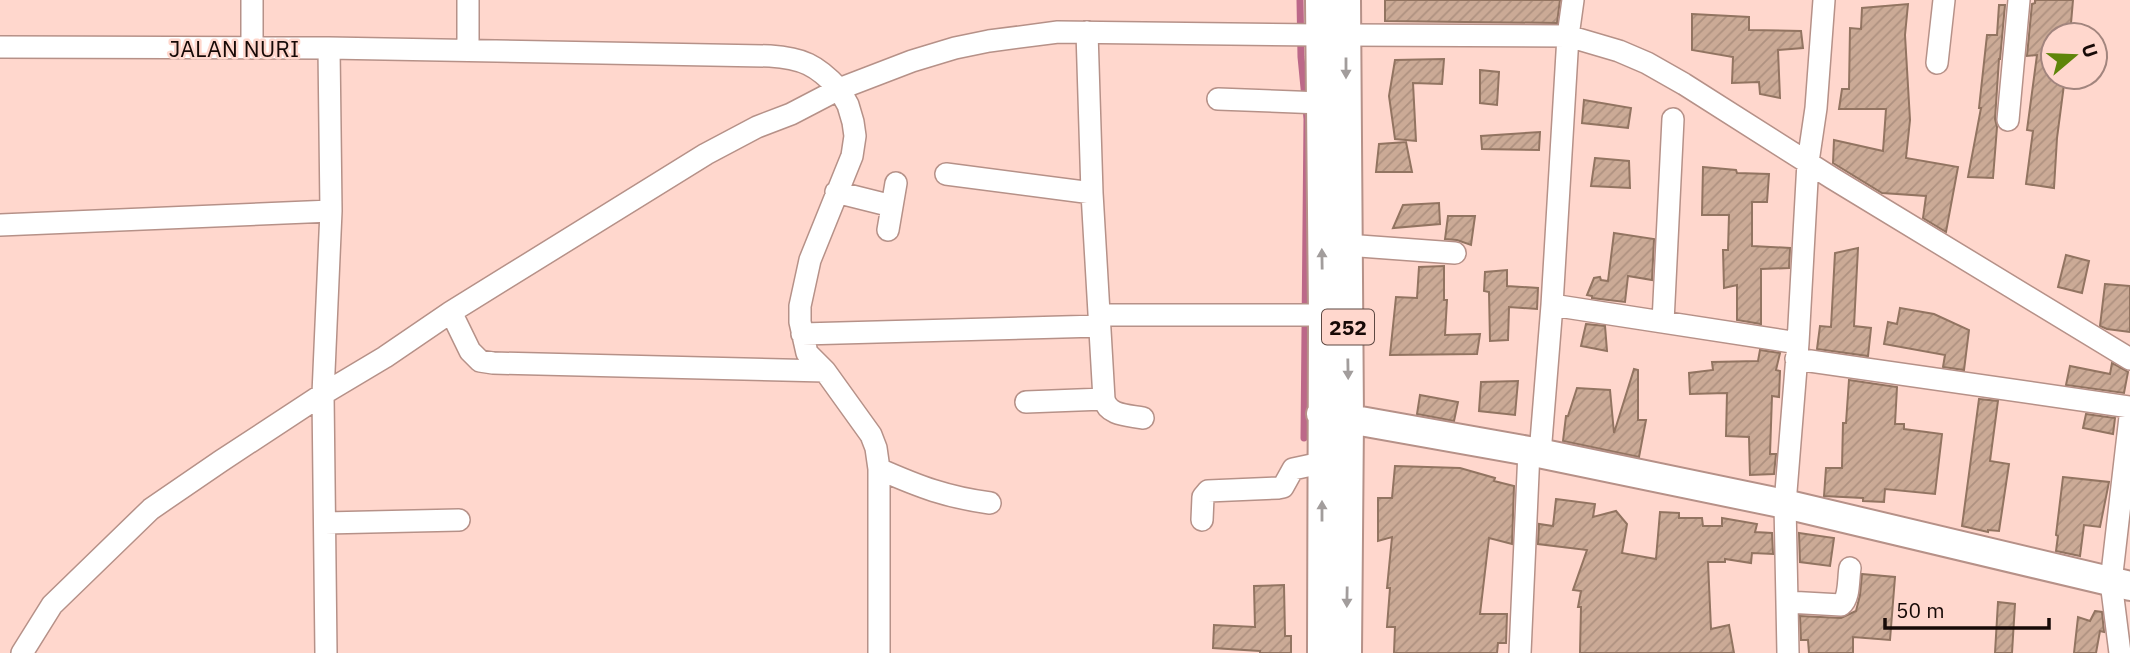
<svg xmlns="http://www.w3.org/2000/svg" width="2130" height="653" viewBox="0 0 2130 653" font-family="'IBM Plex Sans',sans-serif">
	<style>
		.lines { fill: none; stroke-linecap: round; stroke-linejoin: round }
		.stream { stroke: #bc6889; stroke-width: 7 }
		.building { fill: url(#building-hatch); stroke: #927461; stroke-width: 2 }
		.minor-casing { stroke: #b69188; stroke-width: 24 }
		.major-casing { stroke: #b69188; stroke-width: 32 }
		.minor { stroke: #fff; stroke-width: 21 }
		.major { stroke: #fff; stroke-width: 28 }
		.oneway { fill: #a29d9c }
		.labels { text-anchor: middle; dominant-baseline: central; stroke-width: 5; stroke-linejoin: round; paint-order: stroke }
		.shield { fill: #ffd7cd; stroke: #5d4842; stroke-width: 2 }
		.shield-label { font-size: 21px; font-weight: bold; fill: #170a07 }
		.street-label { font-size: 23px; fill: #170a07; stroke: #ffd7cd }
	</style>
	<defs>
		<pattern id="building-hatch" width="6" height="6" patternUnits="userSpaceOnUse" patternTransform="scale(1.75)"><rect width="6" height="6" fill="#cbaa96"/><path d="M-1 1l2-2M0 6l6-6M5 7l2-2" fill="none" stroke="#ae9180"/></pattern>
	</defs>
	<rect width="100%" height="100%" fill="#ffd7cd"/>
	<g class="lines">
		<path class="stream" d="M1300,0L1301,57L1307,119L1304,438"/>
	</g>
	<path class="building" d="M1385,0H1560L1557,23L1385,21Z
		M2035,0H2073L2070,35H2053V77H2065L2057,138L2054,188L2026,184L2033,131L2027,130L2037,55L2027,56L2032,4L2035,3Z
		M1908,4L1905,35L1910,120L1906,158L1958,167L1946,232L1923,218L1926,196L1882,193L1833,163L1834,140L1883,151L1886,109H1839L1842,89H1849L1850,28L1861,29L1862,8Z
		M1999,5H2005L2000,59H1999L1995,119L1997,127L1993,178L1968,177L1981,108H1979L1987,35H1997Z
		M1692,14L1749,17V30L1801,31L1803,48L1778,50L1780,98L1760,94L1759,82L1732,83L1733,57L1692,50Z
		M1444,59L1442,84L1413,83L1416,141L1395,139L1389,96L1395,60Z
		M1480,70L1499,72L1497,105L1480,103Z
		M1584,100L1631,108L1628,128L1582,123Z
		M1540,132L1539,150L1482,149L1481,136Z
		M1406,142L1412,172H1376L1379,144Z
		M1595,158L1629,161L1630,188L1591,186Z
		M1703,167L1736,170L1737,173L1769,174L1767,202H1752V246L1790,248L1789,268L1761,269V324L1737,320V285L1724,288L1723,250H1728L1729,215H1702Z
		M1439,203L1440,224L1393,228L1403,205Z
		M1448,216H1475L1471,245L1457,240L1445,239Z
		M1614,233L1654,239L1652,280L1628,276L1625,302L1592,298V296L1587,295L1594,278L1600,277L1601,280L1608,281Z
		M1858,248L1854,326L1871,328L1868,356L1817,349L1820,326L1831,327L1835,253Z
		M2066,255L2089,261L2082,293L2058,287Z
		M1444,266V300H1447L1445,335L1480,334L1477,354L1390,355L1396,297L1417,298L1419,267Z
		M1507,270V286L1538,288L1537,309L1509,307L1508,340L1490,341L1489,292L1484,291L1485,272Z
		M2105,284L2130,286V332L2107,329L2100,326Z
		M1900,308L1934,314L1969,330L1964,370L1943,367L1945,355L1884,344L1888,322L1897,324Z
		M1586,324L1605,326L1607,351L1581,346Z
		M1760,350L1780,353L1776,370L1780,371L1779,397L1772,396L1770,454H1776L1774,474L1750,475L1749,437L1726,436L1727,393L1690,394L1689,373L1713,370L1712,362L1758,361Z
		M2112,363L2128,372L2124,393L2066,385L2070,366L2110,374Z
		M1634,369L1638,370V420H1646L1639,457L1563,441L1566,416H1568L1577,388L1610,390L1614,433Z
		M1849,380L1897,387L1895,424H1904V429L1942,434L1935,494L1885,489L1884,502L1863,501V498L1824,496L1826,468H1842L1843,423H1846Z
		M1518,381L1515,415L1479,411L1481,382Z
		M1420,395L1458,402L1454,421L1417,414Z
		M1979,399L1998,401L1990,461L2009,464L1999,531L1988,530V532L1962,526Z
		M2086,414L2115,418L2113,434L2083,428Z
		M1395,466L1460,468L1495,478L1494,481L1514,486L1512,544L1489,538L1480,614H1507L1506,643H1498L1497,653H1394L1395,627H1387L1390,588H1387L1392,537L1378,541V498H1392Z
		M2063,477L2109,482L2100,527L2084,525L2080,556L2056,551L2058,536L2056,535Z
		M1556,499L1595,504L1593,517L1616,511L1627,524L1622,553L1656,559L1660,512L1679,513V518H1702L1703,526H1722V518L1757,524L1755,532L1772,533L1773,554L1752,553L1751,563L1725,559V562H1708L1711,629L1729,625L1734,653H1580L1581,607H1578L1581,591L1573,590L1587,550L1538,544L1539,524L1553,526Z
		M1799,533L1834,538L1830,566L1800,562Z
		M1862,574L1895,577L1890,640L1853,637V653H1809L1808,640H1801L1800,616L1841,618L1856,611L1860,595Z
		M1284,585L1285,636H1291V653H1260V651L1213,648L1214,625L1255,627L1254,586Z
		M1998,602L2015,604L2012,653H1995Z
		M2095,611L2102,612L2104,632L2100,631L2096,653H2074L2078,617L2090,621Z"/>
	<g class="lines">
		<defs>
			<path id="minor" d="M252,0V48
				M468,0V50
				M1087,32L1092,193L1104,399C1108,416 1128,415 1143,418
				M1346,35L1568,36L1619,51L1647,63L1684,84L1832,178L2130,359
				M0,47L329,48L770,56C802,58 817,65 839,89L912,61L955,48L989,41L1058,32L1320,35
				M1937,63L1944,0
				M1218,99L1321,103
				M2008,120L2019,0
				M946,174L1092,193
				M836,192L892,206
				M0,225L331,211
				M888,230L896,183
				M1346,245L1455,253
				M1552,305L1798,343
				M451,312L470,351L480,361L493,363L825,371
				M1100,315H1323
				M1663,322L1673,119
				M802,334L1099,326
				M1796,359L2130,407
				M1026,402L1104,399
				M1540,454L1552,305L1568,36L1573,0
				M879,469C920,487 946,497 990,503
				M1202,520L1203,497L1208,491L1278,488L1283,487L1293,469L1321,463
				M325,523L459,520
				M1787,602L1841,605C1850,598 1848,579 1850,568
				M22,653L52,605L151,509L221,461L323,394L385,357L451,312L706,154L757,127L791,114L839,89L848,105L853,122L855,136L852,156L810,260L800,306V322L807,353L825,371L871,435L876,448L879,469V653
				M326,653L323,394L331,211L329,48
				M1520,653L1529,451
				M1788,653L1785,504L1798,343L1808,162L1816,108L1824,0
				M2120,653L2111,582L2130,417"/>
			<path id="major" d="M1320,0L1323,315L1322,653
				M1346,0L1349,419L1347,653
				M1321,414L1529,451L1785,504L2130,586"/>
		</defs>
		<use href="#minor" class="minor-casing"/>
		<use href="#major" class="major-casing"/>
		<use href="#minor" class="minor"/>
		<use href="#major" class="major"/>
	</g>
	<defs><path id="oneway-solid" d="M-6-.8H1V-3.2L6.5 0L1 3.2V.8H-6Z" transform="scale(1.75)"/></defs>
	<g class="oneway">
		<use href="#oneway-solid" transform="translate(1346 68) rotate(90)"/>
		<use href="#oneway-solid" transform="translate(1322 259) rotate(-91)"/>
		<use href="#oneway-solid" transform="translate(1348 369) rotate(89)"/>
		<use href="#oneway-solid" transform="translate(1322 511) rotate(-90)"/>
		<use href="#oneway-solid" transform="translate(1347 597) rotate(91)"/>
	</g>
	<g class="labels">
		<rect class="shield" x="1322" y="309.5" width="52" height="35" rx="5"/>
		<g class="shield-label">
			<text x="1348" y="327">252</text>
		</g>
		<g class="street-label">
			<text x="234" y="48">JALAN NURI</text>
		</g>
	</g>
	<g transform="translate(2074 56) rotate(71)"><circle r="33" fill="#ffd7cd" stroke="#a2857e" stroke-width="2"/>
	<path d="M0-5L12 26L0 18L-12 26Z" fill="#5e8509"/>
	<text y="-10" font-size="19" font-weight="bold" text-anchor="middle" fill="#170a07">U</text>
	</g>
	<path d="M1885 618v10h164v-10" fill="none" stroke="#170a07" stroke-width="3.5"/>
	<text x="1896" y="618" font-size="21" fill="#170a07" stroke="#ffd7cd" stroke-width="5" paint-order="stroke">50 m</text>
</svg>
